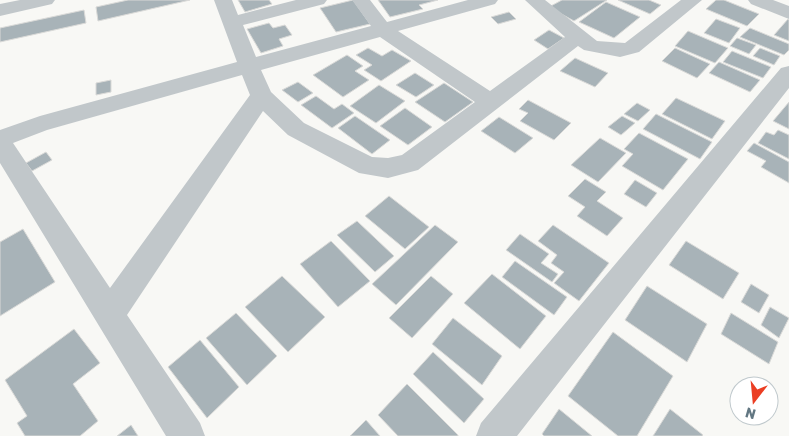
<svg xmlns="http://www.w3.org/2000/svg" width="789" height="436" viewBox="0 0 789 436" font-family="Rubik,sans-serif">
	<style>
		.building { fill: #a8b3b8; stroke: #dadad8 }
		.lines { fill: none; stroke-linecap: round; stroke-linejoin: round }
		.minor { fill: #c1c7ca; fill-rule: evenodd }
	</style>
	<rect width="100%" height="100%" fill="#f8f8f5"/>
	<path class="building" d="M128,0H190L98,21L96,7Z
		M238,0H269L272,4L245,12Z
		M353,0L370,24L336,32L320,8Z
		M378,0H438L419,5L423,9L390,17Z
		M562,0H607L574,21L549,7Z
		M618,0H649L661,5L650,14Z
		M716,0H724L759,14L747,26L706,9Z
		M606,2L640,17L614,38L579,22Z
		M84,10L86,23L0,42V28Z
		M509,12L516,19L498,24L491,17Z
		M716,19L740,28L729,43L704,33Z
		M788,19L789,20V41L774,35Z
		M269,23L273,28L285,25L292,35L279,39L283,46L261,53L247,29Z
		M750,28L789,44V50L784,55L740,37Z
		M549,30L564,38L548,49L534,40Z
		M688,31L728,48L715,63L675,46Z
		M737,38L756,45L749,54L730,46Z
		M368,48L382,56L392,50L411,61L381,81L364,70L372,65L356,55Z
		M675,48L710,64L697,78L662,61Z
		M760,48L780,56L774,65L753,56Z
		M732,51L771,67L763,78L723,62Z
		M347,55L363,66L355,71L369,80L343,97L313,75Z
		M575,58L608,73L595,87L560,71Z
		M719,62L760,80L750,92L709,73Z
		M415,73L434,85L416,97L396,85Z
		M111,80V92L96,95V83Z
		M298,82L313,93L298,102L282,90Z
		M444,83L473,102L445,122L415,102Z
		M379,85L405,101L376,123L350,106Z
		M316,96L334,109L342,104L354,113L332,128L301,105Z
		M676,98L725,121L712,139L662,114Z
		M528,100L571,123L554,140L520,121L528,113L519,109Z
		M789,102V129L773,121Z
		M637,103L650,110L638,121L624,114Z
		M405,108L432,127L408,145L380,126Z
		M656,114L712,142L700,159L643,129Z
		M355,116L390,140L372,154L338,128Z
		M622,116L635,123L621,135L608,127Z
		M499,117L533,138L515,153L481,131Z
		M778,130L789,135V159L758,143L766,132L774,135Z
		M639,133L688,159L663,190L622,166L633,154L624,149Z
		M600,138L626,153L598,182L571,165Z
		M754,143L789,162V183L761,167L766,161L747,151Z
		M46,152L52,160L32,171L26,163Z
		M585,179L606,192L597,201L623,218L607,236L577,216L585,207L568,196Z
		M635,180L657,193L646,207L624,194Z
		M389,196L429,227L405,249L365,216Z
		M357,221L394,256L375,272L337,235Z
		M435,225L458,242L396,305L372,284Z
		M553,225L609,263L579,301L554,283L564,272L551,263L557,255L538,241Z
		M23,229L55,282L0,316V242Z
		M520,234L549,254L541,263L558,274L552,282L506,250Z
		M331,241L370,281L338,307L300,264Z
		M686,241L739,273L723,299L669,265Z
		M515,261L567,297L554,315L502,277Z
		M492,274L546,316L520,349L464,303Z
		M282,276L325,317L288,352L245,307Z
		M431,276L453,294L412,338L389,318Z
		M751,284L769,295L759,313L741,302Z
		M647,286L707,324L687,362L625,320Z
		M770,307L789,318L779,338L761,325Z
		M236,313L277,356L247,385L206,338Z
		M731,313L778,342L769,364L721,334Z
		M453,318L502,356L482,385L432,344Z
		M74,329L100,363L73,384L98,421L80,436H25L17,423L27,416L5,380Z
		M613,332L673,376L637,436H618L568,396Z
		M200,340L239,387L207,418L168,367Z
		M433,352L484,399L464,423L413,374Z
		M407,384L458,435V436H398L378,415Z
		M559,409L592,436H544L542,434Z
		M670,409L703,435L702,436H653Z
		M366,420L380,436H350Z
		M131,425L138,436H117Z"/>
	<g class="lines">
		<path class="minor" d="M20,0H55L52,4L0,16V4Z
			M214,0H232L238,15L296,0H327L324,4L243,25L256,57L371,26L352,0H370L387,22L468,0H498L495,4L398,31L490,91L565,37L525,0H545L597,41L625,43L681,0H702L639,52L620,57L584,50L578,46L418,170L388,178L359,173L288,135L263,111L127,315L200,423L205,436H166L0,163V130L40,116L237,62ZM380,37L475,102L402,155L388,158L372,157L304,123L271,92L261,70ZM242,75L250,95L110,288L13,143L47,130Z
			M748,0H773L789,6V19L751,4Z
			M789,66V88L517,436H476L481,423L781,68Z"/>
	</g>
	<g transform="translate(754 401) rotate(196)"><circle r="24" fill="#ffffff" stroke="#c0c9cd"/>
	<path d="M0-4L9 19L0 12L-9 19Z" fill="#eb3e23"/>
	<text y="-8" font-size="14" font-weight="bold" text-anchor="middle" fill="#627782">N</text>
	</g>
</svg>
